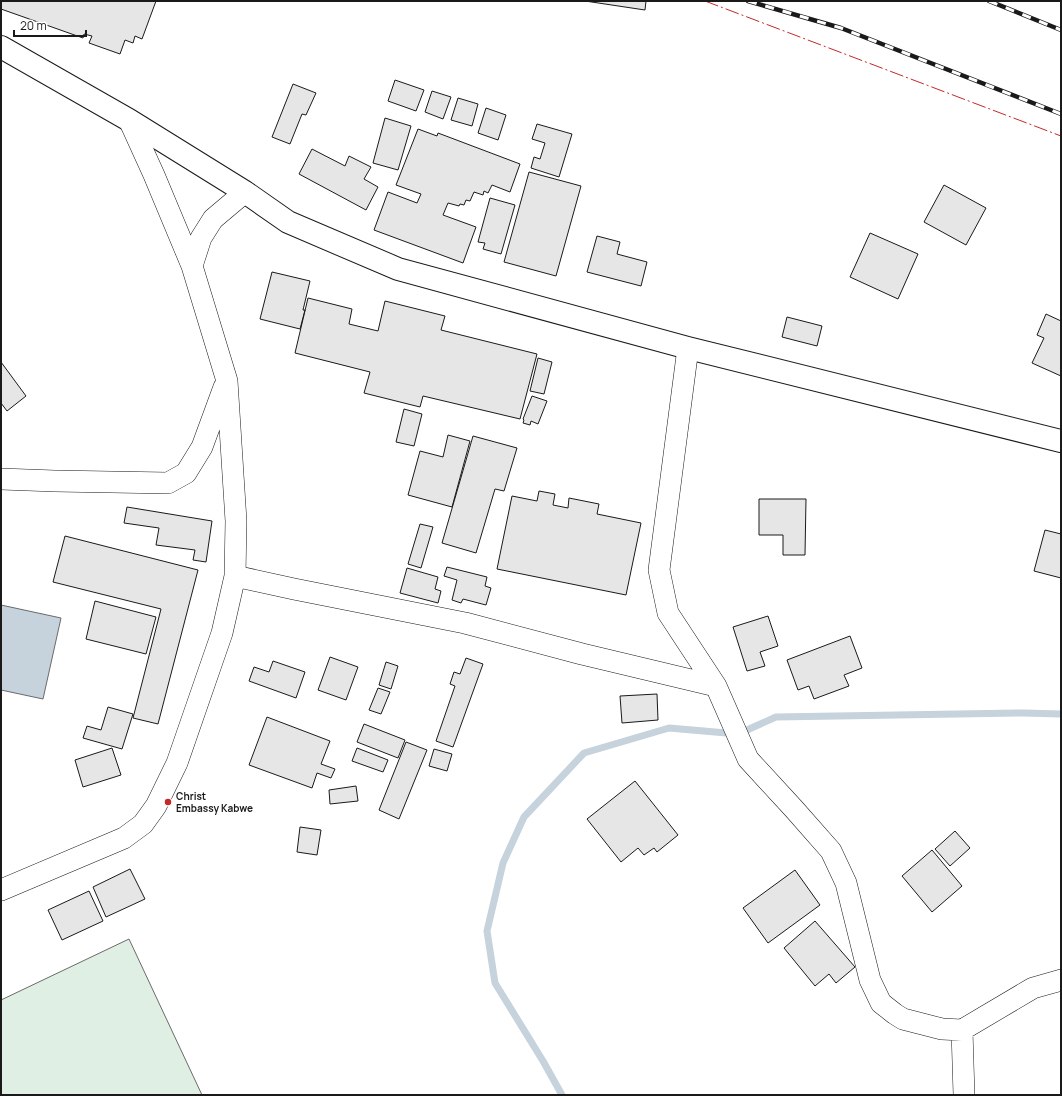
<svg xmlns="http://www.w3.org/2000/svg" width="1062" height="1096" viewBox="0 0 1062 1096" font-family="Manrope,sans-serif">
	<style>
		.green { fill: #e0efe3; stroke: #6a6a6a }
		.water { fill: #c6d2dc; stroke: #6a6a6a }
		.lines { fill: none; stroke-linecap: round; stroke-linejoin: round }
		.stream { stroke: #c6d2dc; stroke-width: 7 }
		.building { fill: #e6e6e6; stroke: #1a1a1a }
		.street-casing { stroke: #1a1a1a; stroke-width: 22 }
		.secondary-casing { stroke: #1a1a1a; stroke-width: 24 }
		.street { stroke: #fff; stroke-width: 21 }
		.secondary { stroke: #fff; stroke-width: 22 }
		.rail-casing { stroke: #1a1a1a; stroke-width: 4.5 }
		.rail { stroke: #fff; stroke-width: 3; stroke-dasharray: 9; stroke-linecap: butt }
		.power { stroke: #c62828; stroke-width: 1; stroke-dasharray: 14 3 2 3; stroke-linecap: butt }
		.poi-dot { fill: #c62828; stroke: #fff; stroke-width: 1.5 }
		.labels { text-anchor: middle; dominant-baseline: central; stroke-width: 3; stroke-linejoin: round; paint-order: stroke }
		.poi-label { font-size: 10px; font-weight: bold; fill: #1a1a1a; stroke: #fff; text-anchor: start }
	</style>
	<rect width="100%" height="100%" fill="#fff"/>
	<path class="green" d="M129,939L202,1095H1V1000Z"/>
	<path class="water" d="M1,605L61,618L43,699L1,690Z"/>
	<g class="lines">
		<path class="stream" d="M562,1095L543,1061L495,983L487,931L503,863L524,817L584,753L669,728L738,734L776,717L1023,713L1061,714"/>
	</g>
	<path class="building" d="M1,1H156L142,39L135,36L133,43L125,40L120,54L89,43L92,36L84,34L83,38L1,9Z
		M585,1H646L645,10Z
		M395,80L424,90L416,111L388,101Z
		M293,84L316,93L306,115L302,114L290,144L272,137Z
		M432,91L451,97L443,119L425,112Z
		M458,98L478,104L472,126L451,120Z
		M486,108L506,115L498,140L478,133Z
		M385,118L411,126L398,170L373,163Z
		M537,124L572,134L559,177L531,168L534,157L540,159L545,143L532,139Z
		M418,129L437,136L438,133L520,164L510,192L492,185L488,193L484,191L483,195L474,192L470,201L466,200L464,205L460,204L459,206L448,203L443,215L476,227L463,263L374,230L388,192L417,203L421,194L396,185Z
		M312,149L345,166L349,156L371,167L364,179L378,187L366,210L299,174Z
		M529,172L581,186L556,276L504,262Z
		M944,185L986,208L966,245L924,222Z
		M490,198L515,205L501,254L483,249L485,243L478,242Z
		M870,233L918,254L898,299L850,277Z
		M597,236L620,242L617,254L647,262L641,286L587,272Z
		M272,272L310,281L303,310H305L300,329L260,319Z
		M308,298L352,309L349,324L378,331L385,301L445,316L441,330L537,354L520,419L423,396L420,407L364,393L370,372L295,353Z
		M1046,314L1061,321V376L1032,363L1044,338L1037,335Z
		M787,317L822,326L817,346L782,337Z
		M538,358L552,362L544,394L530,391Z
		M1,362L26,396L7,411L1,403Z
		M532,396L547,401L538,424L531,421L530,425L523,423L524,420L523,419Z
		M404,409L422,414L414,446L396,442Z
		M448,435L470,441L452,507L408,495L420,451L443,457Z
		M473,436L517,448L504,491L495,489L476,553L442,543Z
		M539,491L555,494L553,505L568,508L569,498L599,504L597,514L641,523L626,595L497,569L512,496L537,501Z
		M759,499H806L805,555H783V535H759Z
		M127,507L212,521L206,562L193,560L195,550L156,545L159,528L124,523Z
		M420,524L433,527L421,568L408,564Z
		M1045,530L1061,534V578L1034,571Z
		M65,536L198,570L158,724L133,718L161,609L53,582Z
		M447,567L487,577L485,586L491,588L486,605L463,599L461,603L452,600L457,580L444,576Z
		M407,568L438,577L435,589L441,591L438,603L400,593Z
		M95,601L156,617L146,654L86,639Z
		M768,616L778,646L760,652L765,666L747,671L733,627Z
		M850,636L862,668L844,675L849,686L814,699L809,686L798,690L787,660Z
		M330,657L358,667L346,700L318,690Z
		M466,658L483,664L453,747L436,741L455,686L450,684L454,672L460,674Z
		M273,661L305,672L296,698L249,681L254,667L269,672Z
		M386,662L398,666L391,689L379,685Z
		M378,688L390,692L381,714L369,710Z
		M657,694L658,720L622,723L620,696Z
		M108,707L133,714L122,749L83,738L87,726L101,730Z
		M267,717L330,741L321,764L335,769L331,778L317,773L312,788L249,765Z
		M364,724L405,740L398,758L357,742Z
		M406,742L427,750L399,819L379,810Z
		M112,748L121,775L83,787L75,760Z
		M357,748L388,760L383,772L352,761Z
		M434,749L452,754L447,771L429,766Z
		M635,781L678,835L657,852L654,848L644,855L638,848L621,862L587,819Z
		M356,786L358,801L330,804L329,790Z
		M300,827L321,830L317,855L297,852Z
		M955,831L970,848L950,866L935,849Z
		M932,850L962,886L932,912L902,876Z
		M130,869L145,899L106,917L93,887Z
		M795,870L820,905L768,943L743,908Z
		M89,891L103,921L62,940L48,910Z
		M815,921L855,967L836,983L829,974L815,986L784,948Z"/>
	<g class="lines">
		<defs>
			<path id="street" d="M192,266L201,238L213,219L245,192
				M688,348L659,570L668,613L716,686L748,759L794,809L831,851L846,883L870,980L881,1003L895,1014L903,1019L942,1029L962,1030L1033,988L1061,980
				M1,479L55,481L168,483L186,473L202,447L224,387
				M235,576L294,589L465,623L582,654L716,686
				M1,890L124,838L143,824L156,806L177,763L222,633L235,576L236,521L227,381L192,266L154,175L129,120
				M962,1030L964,1095"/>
			<path id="secondary" d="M1,47L129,120L245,192L288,222L398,269L688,348L1061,441"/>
		</defs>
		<use href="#street" class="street-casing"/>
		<use href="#secondary" class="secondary-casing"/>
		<use href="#street" class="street"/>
		<use href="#secondary" class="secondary"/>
		<defs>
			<path id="rail" d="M748,1L841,28L1061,114
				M989,1L1061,30"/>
		</defs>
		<use href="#rail" class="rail-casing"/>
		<use href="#rail" class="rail"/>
		<path class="power" d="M705,1L1061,136"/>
	</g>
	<circle class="poi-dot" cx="168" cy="802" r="4"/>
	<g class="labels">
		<g class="poi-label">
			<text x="176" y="796">Christ<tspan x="176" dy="12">Embassy Kabwe</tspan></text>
		</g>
	</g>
	<rect width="1062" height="1096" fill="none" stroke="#1a1a1a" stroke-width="4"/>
	<path d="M14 30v6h72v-6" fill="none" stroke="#1a1a1a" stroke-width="2"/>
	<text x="20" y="30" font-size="12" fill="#1a1a1a" stroke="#ffffff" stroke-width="3" paint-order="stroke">20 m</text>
</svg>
